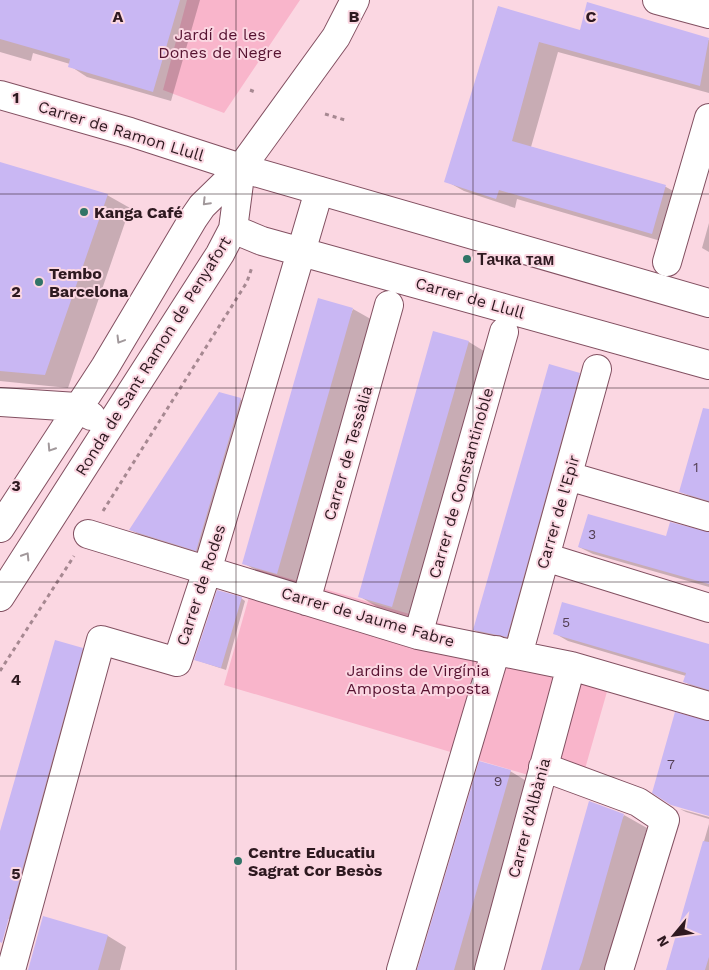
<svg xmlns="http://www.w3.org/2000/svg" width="709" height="970" viewBox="0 0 709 970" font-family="'Work Sans',sans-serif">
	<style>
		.green { fill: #f9b5cb }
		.shadow { fill: #0003 }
		.building { fill: #c9b7f3 }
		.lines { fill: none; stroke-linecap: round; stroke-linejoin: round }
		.minor-casing { stroke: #825061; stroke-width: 30 }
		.major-casing { stroke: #825061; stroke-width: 30 }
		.path { stroke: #a68891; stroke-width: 3; stroke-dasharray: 4 4; stroke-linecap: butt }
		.minor { stroke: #fff; stroke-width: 28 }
		.major { stroke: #fff; stroke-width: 28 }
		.oneway { stroke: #a1989b }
		.grid { fill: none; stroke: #2e1920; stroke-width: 1; stroke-opacity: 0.55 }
		.poi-dot { fill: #317467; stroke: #fbd7e2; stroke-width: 2 }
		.labels { text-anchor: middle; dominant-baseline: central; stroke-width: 4; stroke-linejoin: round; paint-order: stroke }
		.number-label { font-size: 14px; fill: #554055 }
		.park-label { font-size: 16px; fill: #571331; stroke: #fbd7e2 }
		.street-label { font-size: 16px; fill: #2e1920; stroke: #fbd7e2 }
		.poi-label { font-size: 16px; font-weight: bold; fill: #2e1920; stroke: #fbd7e2; text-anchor: start }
		.grid-label { font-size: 16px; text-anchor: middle; font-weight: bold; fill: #2e1920; stroke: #fbd7e2; stroke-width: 4; stroke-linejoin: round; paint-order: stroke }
	</style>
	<rect width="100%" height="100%" fill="#fbd7e2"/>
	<path class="green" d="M187,0H300L224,113L163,90Z
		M257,569L612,674L579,790L224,685Z"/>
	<path class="shadow" d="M0,0H200L171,101L87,77L70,66V64L33,53L31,61L0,52Z
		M588,4L709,40V93L558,52L531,147L666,187L684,197L671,244L517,199L515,208L464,191L446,181L498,8L580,32Z
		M0,163L107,195L130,208L68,388L0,381Z
		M709,223V252L702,248Z
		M353,309L376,322L300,586L266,576L243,563Z
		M434,333L469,342L492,356L416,620L382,610L359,596Z
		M579,375L602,388L530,650L497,643L474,630Z
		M240,399L250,405L206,555L140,535L131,530Z
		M709,412V506L680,491Z
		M709,536V587L593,554L579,547L667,537Z
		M241,598L245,601L226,670L196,660Z
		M554,633L709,645V693L699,690L685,682L686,676L568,641Z
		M82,649L105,662L33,927L0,916V836Z
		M510,771L533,785L480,970H417Z
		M680,809L709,817V819L686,812Z
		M624,815L647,828L606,970H542Z
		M709,824V970H667Z
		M44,918L108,936L126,947L120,970H29Z"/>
	<path class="building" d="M0,0H180L153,92L68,67L70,59L0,39Z
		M587,2L709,38L700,86L539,42L512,141L666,185L652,234L499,190L496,199L444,182L498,6L580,30Z
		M0,162L108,194L45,375L0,371Z
		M318,298L353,308L277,574L242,564Z
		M433,331L469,341L392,607L358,597Z
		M549,364L580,373L507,637L473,630Z
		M219,392L241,398L196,551L129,530Z
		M703,408L709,409V501L679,492Z
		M588,514L666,536L670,522L709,532V584L578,547Z
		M217,590L242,597L221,668L194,660Z
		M562,602L709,644V690L683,682L686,673L553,634Z
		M55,640L83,648L2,943L0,942V831Z
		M675,712L709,721V816L671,805L652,793Z
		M479,761L511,770L454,970H417Z
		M589,801L624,814L582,962L579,970H541Z
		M703,841L709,842V957L705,970H666Z
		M43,916L108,935L98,970H28Z"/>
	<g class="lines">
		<defs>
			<path id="minor" d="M657,0L709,14
				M233,229L262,241L709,365
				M667,262L709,118
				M0,402L77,407L91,416
				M568,476L709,517
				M0,528L105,367L193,219L202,206L241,168
				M88,534L418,635L571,666L709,706
				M545,557L709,608
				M0,597L220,254L233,229L241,168
				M306,601L389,305
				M418,635L504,332
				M518,655L597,369
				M543,767L638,802L665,820L619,970
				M11,970L101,640L177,662L207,571L319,191
				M401,970L496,650
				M489,970L571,666"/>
			<path id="major" d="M0,95L130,132L241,168L709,303
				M241,168L336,37L355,0"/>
		</defs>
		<use href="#minor" class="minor-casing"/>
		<use href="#major" class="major-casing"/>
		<path class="path" d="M250,90L255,92
			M325,114L345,120
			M103,511L247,282L252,267
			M0,671L74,556"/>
		<use href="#minor" class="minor"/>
		<use href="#major" class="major"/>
	</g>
	<defs><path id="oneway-chevron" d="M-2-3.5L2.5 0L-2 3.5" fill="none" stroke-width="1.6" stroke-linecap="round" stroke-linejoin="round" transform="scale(1.25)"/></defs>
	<g class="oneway">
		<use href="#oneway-chevron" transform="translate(206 202) rotate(134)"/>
		<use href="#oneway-chevron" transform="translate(120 340) rotate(121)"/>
		<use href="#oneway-chevron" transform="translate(51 448) rotate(123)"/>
		<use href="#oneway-chevron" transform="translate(26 556) rotate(-58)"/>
	</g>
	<path class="grid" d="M236,0V970M473,0V970M0,194H709M0,388H709M0,582H709M0,776H709"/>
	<g class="poi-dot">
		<circle cx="84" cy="212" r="5"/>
		<circle cx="467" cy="259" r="5"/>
		<circle cx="39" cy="282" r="5"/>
		<circle cx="238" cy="861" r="5"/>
	</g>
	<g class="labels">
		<g class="number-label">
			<text x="696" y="467">1</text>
			<text x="592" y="534">3</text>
			<text x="566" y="622">5</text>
			<text x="671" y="764">7</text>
			<text x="498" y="781">9</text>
		</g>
		<g class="park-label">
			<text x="220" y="34">Jardí de les<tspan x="220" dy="18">Dones de Negre</tspan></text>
			<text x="418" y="670">Jardins de Virgínia<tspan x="418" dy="18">Amposta Amposta</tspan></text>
		</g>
		<g class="street-label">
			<text transform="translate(121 131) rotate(17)">Carrer de Ramon Llull</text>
			<text transform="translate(470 298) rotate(16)">Carrer de Llull</text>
			<text transform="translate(153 356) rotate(-58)">Ronda de Sant Ramon de Penyafort</text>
			<text transform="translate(348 453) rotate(-74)">Carrer de Tessàlia</text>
			<text transform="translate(461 483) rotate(-74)">Carrer de Constantinoble</text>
			<text transform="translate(558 512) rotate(-74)">Carrer de l'Epir</text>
			<text transform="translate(201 585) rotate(-72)">Carrer de Rodes</text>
			<text transform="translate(368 617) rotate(16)">Carrer de Jaume Fabre</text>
			<text transform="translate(529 818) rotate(-75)">Carrer d'Albània</text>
		</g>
		<g class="poi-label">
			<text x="94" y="212">Kanga Café</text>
			<text x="477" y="259">Тачка там</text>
			<text x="49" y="273">Tembo<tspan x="49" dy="18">Barcelona</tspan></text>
			<text x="248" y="852">Centre Educatiu<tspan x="248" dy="18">Sagrat Cor Besòs</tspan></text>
		</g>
	</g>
	<g class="grid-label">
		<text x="118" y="22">A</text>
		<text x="354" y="22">B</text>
		<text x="591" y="22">C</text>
		<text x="16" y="103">1</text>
		<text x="16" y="297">2</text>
		<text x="16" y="491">3</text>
		<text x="16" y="685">4</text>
		<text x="16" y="879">5</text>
	</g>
	<g transform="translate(674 935) rotate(241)" stroke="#fbd7e2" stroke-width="4" paint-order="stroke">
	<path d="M0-4L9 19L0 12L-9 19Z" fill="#2e1920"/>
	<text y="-8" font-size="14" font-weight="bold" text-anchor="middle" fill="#2e1920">N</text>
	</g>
</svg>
